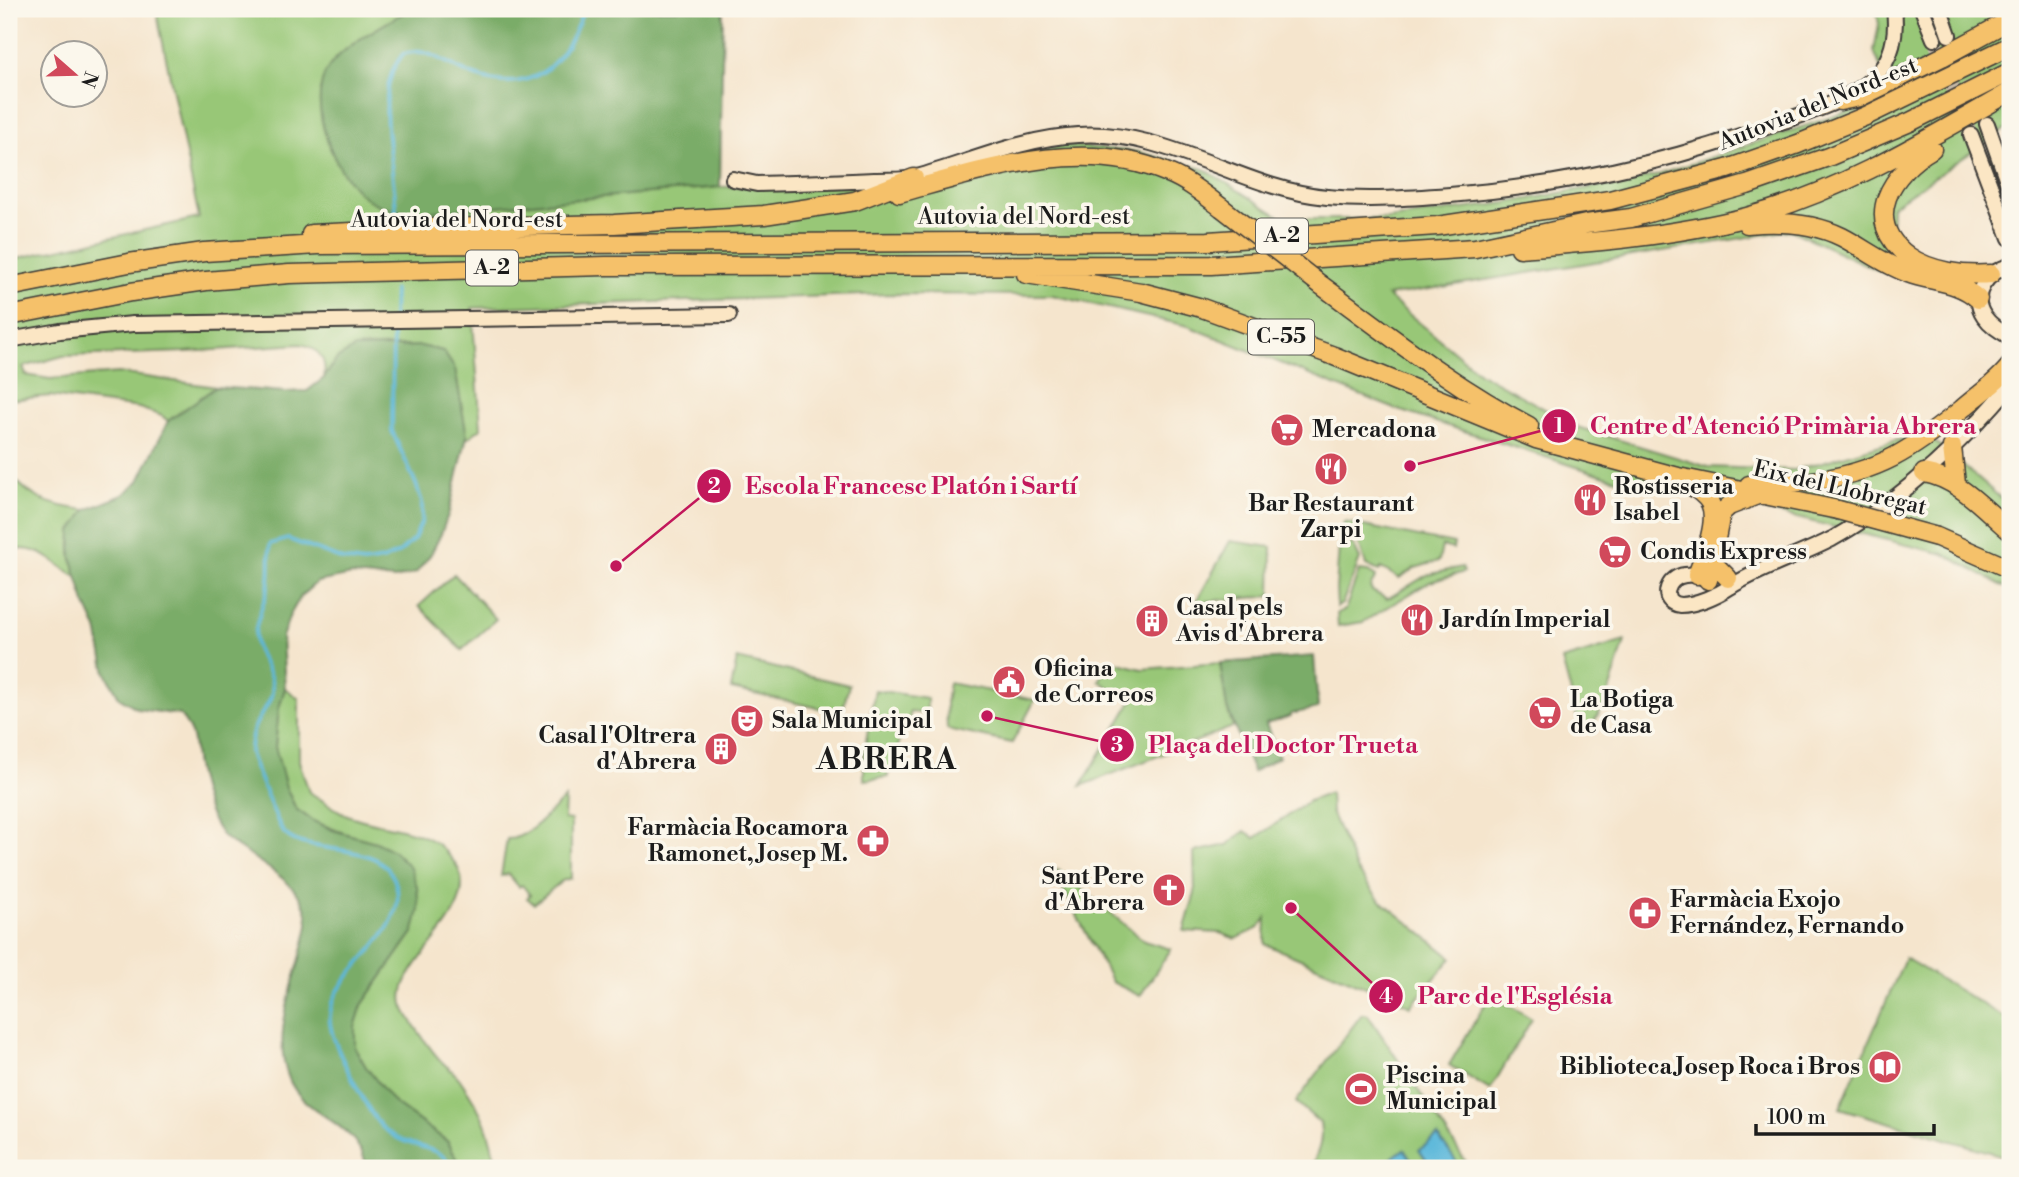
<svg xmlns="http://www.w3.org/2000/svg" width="2019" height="1177" viewBox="0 0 2019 1177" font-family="'Libre Bodoni',serif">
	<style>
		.green { fill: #98c777; stroke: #5a724a; stroke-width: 2 }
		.forest { fill: #7aac68; stroke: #4b6442; stroke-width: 2 }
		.water { fill: #5cb8da; stroke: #3c6a7b; stroke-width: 2 }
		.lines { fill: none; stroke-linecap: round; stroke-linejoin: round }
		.stream { stroke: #5cb8da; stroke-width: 3.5 }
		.secondary-tunnel { stroke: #cabdaa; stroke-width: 14; stroke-dasharray: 14 7; stroke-linecap: butt }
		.secondary-casing { stroke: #3d3a37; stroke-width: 18 }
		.highway-casing { stroke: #3d3a37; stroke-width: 21 }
		.secondary { stroke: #fbe6c4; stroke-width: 14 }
		.highway { stroke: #f5c16b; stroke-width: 18 }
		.highway-bridge-casing { stroke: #3d3a37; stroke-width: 21; stroke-linecap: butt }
		.highway-bridge { stroke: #f5c16b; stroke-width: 18 }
		.labels { text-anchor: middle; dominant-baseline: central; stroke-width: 7; stroke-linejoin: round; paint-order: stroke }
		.shield { fill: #fbf7ec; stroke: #5f5e5a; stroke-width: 2 }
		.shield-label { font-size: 21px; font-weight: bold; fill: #1c1c1c }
		.street-label { font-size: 23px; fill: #1c1c1c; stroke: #fbf7ec }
		.poi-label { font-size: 23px; font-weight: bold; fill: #1c1c1c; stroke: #fbf7ec; text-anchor: start }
		.district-label { font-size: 30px; font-weight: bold; letter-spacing: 2px; fill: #1c1c1c; stroke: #fbf7ec }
		.leader { fill: none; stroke: #c2185b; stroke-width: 2.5 }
		.callout-dot { fill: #c2185b; stroke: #fbf7ec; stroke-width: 2.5 }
		.mark-label { font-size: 21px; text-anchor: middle; font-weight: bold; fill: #fff }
		.callout-label { font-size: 24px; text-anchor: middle; font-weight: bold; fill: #c2185b; stroke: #fbf7ec; stroke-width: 7; stroke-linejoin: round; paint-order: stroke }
	</style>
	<rect width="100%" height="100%" fill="#fbf7ec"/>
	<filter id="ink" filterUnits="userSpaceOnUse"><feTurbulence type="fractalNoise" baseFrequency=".0143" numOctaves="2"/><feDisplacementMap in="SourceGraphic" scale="14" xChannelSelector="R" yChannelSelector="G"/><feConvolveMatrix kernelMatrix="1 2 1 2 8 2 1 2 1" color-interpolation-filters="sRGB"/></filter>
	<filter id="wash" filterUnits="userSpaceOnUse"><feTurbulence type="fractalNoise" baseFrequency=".00686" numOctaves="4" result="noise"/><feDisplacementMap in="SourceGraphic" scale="28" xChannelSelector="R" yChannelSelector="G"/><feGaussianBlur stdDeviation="1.57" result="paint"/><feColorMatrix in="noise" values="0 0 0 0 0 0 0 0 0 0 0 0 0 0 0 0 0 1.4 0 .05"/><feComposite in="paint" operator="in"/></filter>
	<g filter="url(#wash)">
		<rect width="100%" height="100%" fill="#f5e5cd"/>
		<path class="green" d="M156,9H410L366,36L320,89C321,128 329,156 355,185C360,190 365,197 371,201C382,207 395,209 408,213L720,187L892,183L999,157L1066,145L1138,152L1204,169L1284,219H1389L1506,203L1655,176L1856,109L1890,92L1874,51L1879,24L1876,9H2010V126L1892,206L1890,255L1886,274L1791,230L1387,296L1480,373L1577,427L1708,467L1795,470L1908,437L1919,428L2010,506V590L1944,554L1785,515L1608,477L1395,409L1188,326L1052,295L894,294L472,308L481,428L467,439L455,369L421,346L377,347L355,348L337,359L324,378C327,360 319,348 301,344L186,352L63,356L23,367L26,375L50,379L118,373L216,387L168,421L162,416L139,408L50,396L9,400V260L199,218Z
			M9,473C32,500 51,506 86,510C67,538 68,545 77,577C54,564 37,542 9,551Z
			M1344,522L1454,544L1453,549L1442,546L1439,561L1415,568L1399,578L1381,568L1379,571L1366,565L1357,538L1351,537L1340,540Z
			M1230,541L1272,547L1271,596L1196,602Z
			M1353,544L1360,559L1342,604L1337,607L1336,589L1339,546Z
			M1462,567L1464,572L1430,582L1363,622L1338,626L1337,613L1345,610L1359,571L1368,572L1376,577L1370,587L1372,591L1387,599L1427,575Z
			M454,574L496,619L462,650L419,606Z
			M1625,641L1606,701L1589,730L1578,719L1562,660Z
			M737,659L849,685L842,713L731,689Z
			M1111,661L1142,669L1220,663L1227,708L1233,727L1081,786L1132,701L1099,681Z
			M949,683L1035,700L1012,743L947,729L946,703Z
			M285,688L299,699V761L309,792C321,799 333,808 345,814C375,827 408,825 436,843C442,847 447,853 451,858C495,908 392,962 403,1004C406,1016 433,1053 442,1062C448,1068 456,1073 461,1081C484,1114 489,1129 497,1168H461L448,1142L394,1103L366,1067L355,1048V1027L362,1005L414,931L354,837L313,821L296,809L286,788L275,747L279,708Z
			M875,690L927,698V714L910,712V725L902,728L893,771L888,772V777L864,780V752Z
			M1330,793L1331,812L1357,871L1379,899L1452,958L1411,1006L1265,944L1266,918L1259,928L1236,939L1220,933L1184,931L1195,893L1194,852L1227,845L1245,831L1255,838L1309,801Z
			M565,798L564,819L571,820V878L562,881L534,904L527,898L530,895L522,885L519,887L508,874L501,876L507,839C529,839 549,812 565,798Z
			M1057,870L1062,872L1144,941L1171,949L1140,996L1112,982L1055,874Z
			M1905,958L2010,1021V1158L1840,1108Z
			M1491,994L1532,1019L1490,1090L1449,1065Z
			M1362,1014L1368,1015L1470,1168H1314L1312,1165C1319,1150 1323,1140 1320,1123L1296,1102Z"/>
		<path class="forest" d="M410,9H723L720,187L427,212C407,213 383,210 366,198C334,175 305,104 328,68C344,44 386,24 410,9Z
			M421,346L443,351L455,369L467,436L449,512L441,534L431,554L416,573L395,579L352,575L317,582L301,596L290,615L282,637L285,688L279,708L275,747L286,788L296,809L313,821L333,830L376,842L394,851L410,867L417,887L419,910L414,931L362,1005L355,1027V1048L366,1067L394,1103L448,1142L461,1168H367C357,1119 306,1119 289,1079C271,1035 294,986 304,943C305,937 308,929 308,923C308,887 264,866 239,848C233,844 226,840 222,835C206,815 199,784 195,760C194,752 194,741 191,734C189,727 184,721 180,715L138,709L119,697L106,673L97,629L85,603L71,556L72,531L86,510L123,495L139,481L168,421L216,387L285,392L307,391L324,378L337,359L355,348Z
			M1314,656L1318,708L1291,714V716L1266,724L1279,757L1253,772L1227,708L1220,663Z"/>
		<path class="water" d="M1438,1136L1461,1168H1432L1419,1150Z
			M1404,1149L1417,1168H1389L1385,1163Z"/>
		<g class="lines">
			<path class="stream" d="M396,221C397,178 377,111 392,73C394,66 399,60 403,54C408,53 415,51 420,52C432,52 460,71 475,76C536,96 564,64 584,9
				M393,316L394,290
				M393,324L392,431L416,484L422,502V521L414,539L400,552L383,560L364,563L343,560L288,539L270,544C269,558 271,573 268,587C265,602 254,624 255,638C255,658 275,671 272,693C269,706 260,714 255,726C252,732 250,745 250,752C250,757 278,823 282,830C302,861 387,833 397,889C405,929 350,964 335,997C331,1006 328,1017 331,1028C335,1049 367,1110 381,1126C385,1130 390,1133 394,1136C413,1149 442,1145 452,1168"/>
		</g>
	</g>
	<g filter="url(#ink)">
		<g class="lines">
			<path class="secondary-tunnel" d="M1934,39L1971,135
				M1952,42L1987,124"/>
			<defs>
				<path id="secondary" d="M1922,9L1934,39
					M1940,9L1949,35
					M1987,124L2010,189
					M1971,135L2010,238
					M733,179L757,184C796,183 835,182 874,180C888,179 904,181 917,177C970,162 1022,138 1078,135C1169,129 1240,189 1327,197C1368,201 1409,198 1450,195C1562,186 1670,162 1775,124C1809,112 1847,102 1874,77C1893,59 1897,33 1894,9
					M2010,266C1988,271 1969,294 1984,316C1991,326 2000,331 2010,337
					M9,340L60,331L133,324L729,315
					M1706,579C1699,574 1693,574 1685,575C1666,577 1659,603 1680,605C1696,605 1718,595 1730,587C1762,567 1799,556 1832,539C1900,501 1960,445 2010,386"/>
				<path id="highway" d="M1840,101L1860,97L1942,57L2010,20
					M1932,149C1892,172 1860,220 1908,256C1931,272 1964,276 1991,274
					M899,193C984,170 1082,136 1168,173C1188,181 1205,195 1222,208
					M1747,224C1779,221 1812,222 1842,237C1865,249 1883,264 1908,273C1932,282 1959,281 1978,299
					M311,234L435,228L614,224L764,215L855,201L914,178
					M1520,248C1596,242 1673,236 1747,217C1841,192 1926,140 2010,92
					M1026,274L1141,292L1202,308L1334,356L1536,439L1678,477L1838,510
					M1321,285C1389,335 1454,387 1529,426
					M9,287L129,263L204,252L318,245L1208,241L1437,226L1610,200L1727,169L1798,144L1866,116L2010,46
					M9,316L131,292L206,281L289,274L606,266L1211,265L1475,248L1586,224L1631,218L1747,185L1828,157L1910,122L2010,72
					M1952,447L1956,484
					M1924,473C1959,479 1984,509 2010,531
					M1684,481C1693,487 1705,493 1710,503C1719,521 1704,557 1697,575
					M1749,485C1771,483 1793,484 1814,481C1879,472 1912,450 1962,409C1978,395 1997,383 2010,366
					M1937,537L2010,569
					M1712,555L1715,565L1728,578
					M1708,580L1721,513L1729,506L1760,494"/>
			</defs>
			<use href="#secondary" class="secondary-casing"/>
			<use href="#highway" class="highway-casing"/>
			<use href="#secondary" class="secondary"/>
			<use href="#highway" class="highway"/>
			<defs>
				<path id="highway-bridge" d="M1222,208L1321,285
					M1838,510L1937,537"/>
			</defs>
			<use href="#highway-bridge" class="highway-bridge-casing"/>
			<use href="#highway-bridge" class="highway-bridge"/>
		</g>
	</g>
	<defs>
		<symbol id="supermarket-disc" viewBox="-11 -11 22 22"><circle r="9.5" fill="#d1495b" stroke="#fbf7ec"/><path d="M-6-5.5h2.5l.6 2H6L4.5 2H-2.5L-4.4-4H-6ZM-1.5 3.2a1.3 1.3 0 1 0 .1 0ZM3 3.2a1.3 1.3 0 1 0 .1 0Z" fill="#fff"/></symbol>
		<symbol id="restaurant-disc" viewBox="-11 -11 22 22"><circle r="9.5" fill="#d1495b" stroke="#fbf7ec"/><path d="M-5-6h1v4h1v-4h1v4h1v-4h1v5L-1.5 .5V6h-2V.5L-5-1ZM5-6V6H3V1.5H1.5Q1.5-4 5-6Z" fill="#fff"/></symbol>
		<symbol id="building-disc" viewBox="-11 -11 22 22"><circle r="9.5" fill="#d1495b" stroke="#fbf7ec"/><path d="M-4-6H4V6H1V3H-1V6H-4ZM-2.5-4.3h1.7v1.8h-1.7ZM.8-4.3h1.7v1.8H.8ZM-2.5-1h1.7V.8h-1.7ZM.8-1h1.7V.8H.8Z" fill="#fff"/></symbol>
		<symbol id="civic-disc" viewBox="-11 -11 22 22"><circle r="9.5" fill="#d1495b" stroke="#fbf7ec"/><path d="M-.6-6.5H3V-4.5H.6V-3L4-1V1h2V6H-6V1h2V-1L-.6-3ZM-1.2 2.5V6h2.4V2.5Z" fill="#fff"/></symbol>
		<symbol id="theatre-disc" viewBox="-11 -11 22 22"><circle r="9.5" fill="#d1495b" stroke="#fbf7ec"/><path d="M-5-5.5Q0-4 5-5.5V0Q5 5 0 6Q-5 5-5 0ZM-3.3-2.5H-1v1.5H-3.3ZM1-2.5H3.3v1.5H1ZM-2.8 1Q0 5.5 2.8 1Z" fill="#fff"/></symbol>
		<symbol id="pharmacy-disc" viewBox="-11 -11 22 22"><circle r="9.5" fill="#d1495b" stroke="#fbf7ec"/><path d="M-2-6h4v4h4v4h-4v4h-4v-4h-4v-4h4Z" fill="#fff"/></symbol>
		<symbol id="church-disc" viewBox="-11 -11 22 22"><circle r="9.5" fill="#d1495b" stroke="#fbf7ec"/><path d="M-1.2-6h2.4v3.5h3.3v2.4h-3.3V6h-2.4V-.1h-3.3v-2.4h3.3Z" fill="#fff"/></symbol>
		<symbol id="library-disc" viewBox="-11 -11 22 22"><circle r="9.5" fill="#d1495b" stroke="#fbf7ec"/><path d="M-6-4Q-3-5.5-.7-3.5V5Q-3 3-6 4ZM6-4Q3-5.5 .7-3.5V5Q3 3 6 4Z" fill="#fff"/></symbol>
		<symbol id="stadium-disc" viewBox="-11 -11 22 22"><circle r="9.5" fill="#d1495b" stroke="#fbf7ec"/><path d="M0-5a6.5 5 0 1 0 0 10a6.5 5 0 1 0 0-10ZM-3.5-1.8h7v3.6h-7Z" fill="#fff"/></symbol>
	</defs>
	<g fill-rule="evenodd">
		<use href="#supermarket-disc" x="1268" y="411" width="38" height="38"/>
		<use href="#restaurant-disc" x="1312" y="450" width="38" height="38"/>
		<use href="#restaurant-disc" x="1571" y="481" width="38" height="38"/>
		<use href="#supermarket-disc" x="1596" y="533" width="38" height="38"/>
		<use href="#restaurant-disc" x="1398" y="601" width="38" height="38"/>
		<use href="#building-disc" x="1133" y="602" width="38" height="38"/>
		<use href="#civic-disc" x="990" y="663" width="38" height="38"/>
		<use href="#supermarket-disc" x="1526" y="694" width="38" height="38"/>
		<use href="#theatre-disc" x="728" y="702" width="38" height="38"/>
		<use href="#building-disc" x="702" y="730" width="38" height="38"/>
		<use href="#pharmacy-disc" x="854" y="822" width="38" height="38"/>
		<use href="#church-disc" x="1150" y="871" width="38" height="38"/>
		<use href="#pharmacy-disc" x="1626" y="894" width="38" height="38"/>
		<use href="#library-disc" x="1866" y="1048" width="38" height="38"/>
		<use href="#stadium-disc" x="1342" y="1070" width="38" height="38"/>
	</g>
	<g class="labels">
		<g class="shield">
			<rect x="1256" y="218.5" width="52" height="35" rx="5"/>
			<rect x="466" y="250.5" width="52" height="35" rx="5"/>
			<rect x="1248" y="319.5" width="66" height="35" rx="5"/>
		</g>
		<g class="shield-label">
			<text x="1282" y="236">A-2</text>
			<text x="492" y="268">A-2</text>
			<text x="1281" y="337">C-55</text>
		</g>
		<g class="street-label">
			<text transform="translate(1818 104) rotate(-22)">Autovia del Nord-est</text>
			<text x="1024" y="217">Autovia del Nord-est</text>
			<text x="457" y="220">Autovia del Nord-est</text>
			<text transform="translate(1840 488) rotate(13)">Eix del Llobregat</text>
		</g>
		<g class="poi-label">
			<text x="1312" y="430">Mercadona</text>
			<text x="1614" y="487">Rostisseria<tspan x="1614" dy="26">Isabel</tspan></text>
			<text x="1331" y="504" text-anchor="middle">Bar Restaurant<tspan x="1331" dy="26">Zarpi</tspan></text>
			<text x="1640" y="552">Condis Express</text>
			<text x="1176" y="608">Casal pels<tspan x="1176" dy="26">Avis d'Abrera</tspan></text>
			<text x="1442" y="620">Jardín Imperial</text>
			<text x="1034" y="669">Oficina<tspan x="1034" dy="26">de Correos</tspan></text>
			<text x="1570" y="700">La Botiga<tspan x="1570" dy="26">de Casa</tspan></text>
			<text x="772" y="721">Sala Municipal</text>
			<text x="696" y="736" text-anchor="end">Casal l'Oltrera<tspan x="696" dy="26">d'Abrera</tspan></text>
			<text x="848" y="828" text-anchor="end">Farmàcia Rocamora<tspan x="848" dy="26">Ramonet, Josep M.</tspan></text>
			<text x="1144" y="877" text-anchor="end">Sant Pere<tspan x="1144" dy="26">d'Abrera</tspan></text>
			<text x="1670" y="900">Farmàcia Exojo<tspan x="1670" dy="26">Fernández, Fernando</tspan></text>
			<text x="1860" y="1067" text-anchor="end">Biblioteca Josep Roca i Bros</text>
			<text x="1386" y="1076">Piscina<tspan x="1386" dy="26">Municipal</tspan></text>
		</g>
		<g class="district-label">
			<text x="887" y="760">ABRERA</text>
		</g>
	</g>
	<path class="leader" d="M1410 466L1559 426M616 566L714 486M987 716L1117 745M1291 908L1386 996"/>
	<g class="callout-dot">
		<circle cx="1410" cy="466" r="7"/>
		<circle cx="616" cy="566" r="7"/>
		<circle cx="987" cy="716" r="7"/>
		<circle cx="1291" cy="908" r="7"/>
		<circle cx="1559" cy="426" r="18"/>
		<circle cx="714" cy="486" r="18"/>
		<circle cx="1117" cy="745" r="18"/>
		<circle cx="1386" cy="996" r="18"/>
	</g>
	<g class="mark-label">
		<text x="1559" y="433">1</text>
		<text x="714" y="493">2</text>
		<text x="1117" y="752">3</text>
		<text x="1386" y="1003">4</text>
	</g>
	<g class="callout-label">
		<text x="1783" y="434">Centre d'Atenció Primària Abrera</text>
		<text x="911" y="494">Escola Francesc Platón i Sartí</text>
		<text x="1283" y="753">Plaça del Doctor Trueta</text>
		<text x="1515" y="1004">Parc de l'Església</text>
	</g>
	<rect width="2019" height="1177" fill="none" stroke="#fbf7ec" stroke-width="35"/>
	<g transform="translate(74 74) rotate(110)"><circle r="33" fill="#fbf7ec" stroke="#a29f99" stroke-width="2"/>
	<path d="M0-5L12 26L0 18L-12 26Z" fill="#d1495b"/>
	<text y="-10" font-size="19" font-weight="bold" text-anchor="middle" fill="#1c1c1c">N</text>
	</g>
	<path d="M1756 1124v10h178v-10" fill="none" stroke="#1c1c1c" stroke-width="3.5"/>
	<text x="1767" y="1124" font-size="21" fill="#1c1c1c" stroke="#fbf7ec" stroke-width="5" paint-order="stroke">100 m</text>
</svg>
